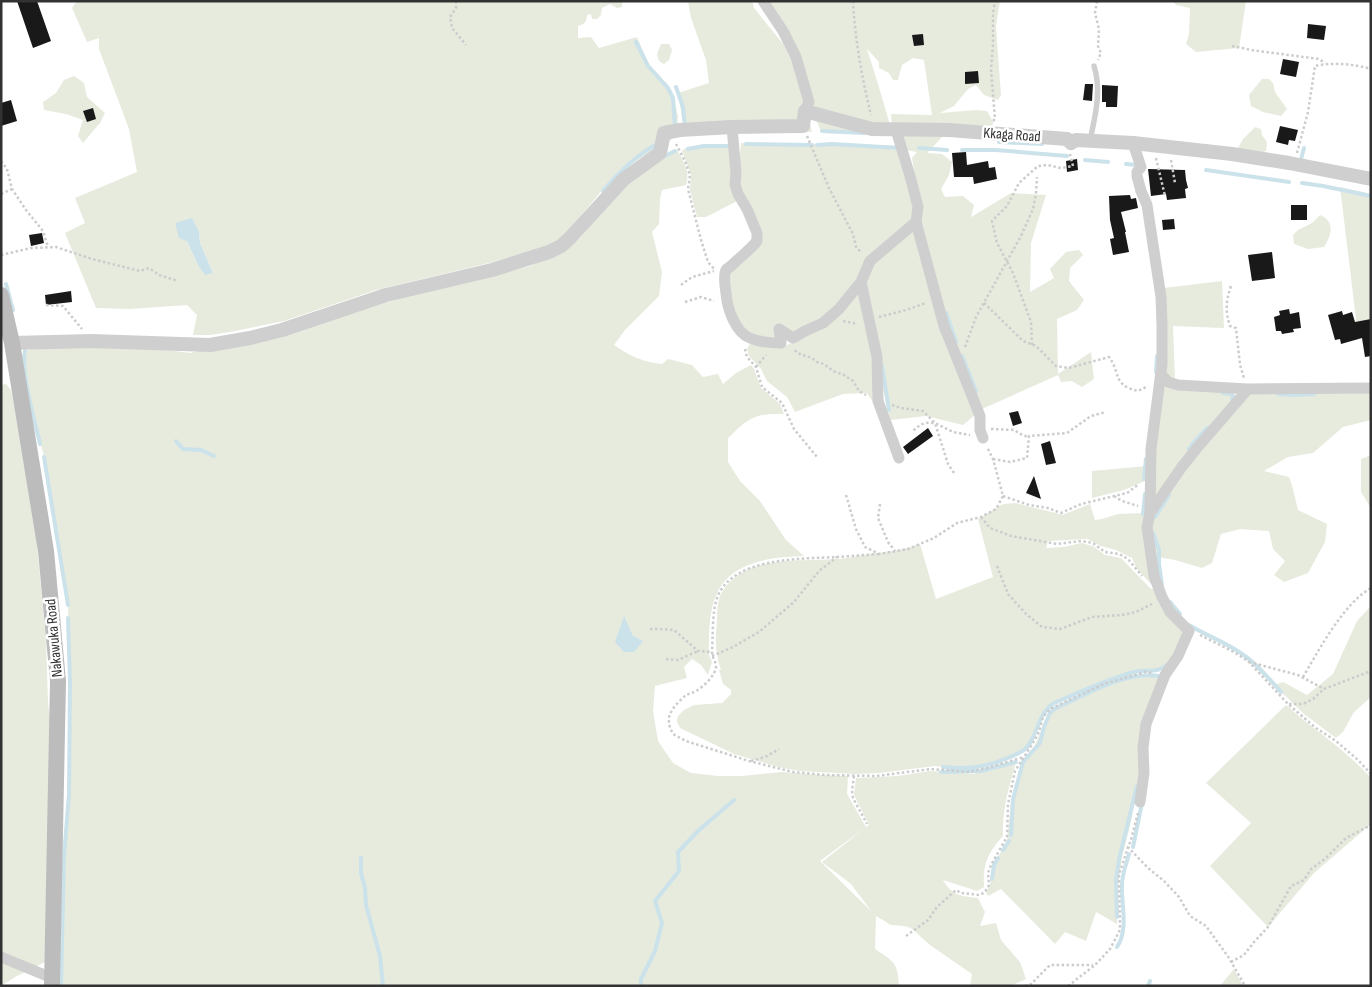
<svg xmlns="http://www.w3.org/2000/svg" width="1372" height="987" viewBox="0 0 1372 987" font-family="'Sofia Sans Condensed',sans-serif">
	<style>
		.green { fill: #e6ebde; fill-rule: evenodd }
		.water { fill: #cbe2eb }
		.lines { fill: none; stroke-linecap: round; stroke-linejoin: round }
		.stream { stroke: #cbe2eb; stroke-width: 4 }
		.building { fill: #191919 }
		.path { stroke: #ccc; stroke-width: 2.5; stroke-dasharray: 2.5 2.5; stroke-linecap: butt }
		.service { stroke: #cfcfcf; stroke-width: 5.5 }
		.minor { stroke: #cfcfcf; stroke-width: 11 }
		.tertiary { stroke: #cfcfcf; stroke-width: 14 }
		.secondary { stroke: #bcbcbc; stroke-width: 16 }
		.labels { text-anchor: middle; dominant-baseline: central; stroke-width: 5; stroke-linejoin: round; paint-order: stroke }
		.street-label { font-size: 15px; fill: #323232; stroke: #fff }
	</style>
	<rect width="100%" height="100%" fill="#fff"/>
	<path class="green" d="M77,1H622V7L617,8L610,4L602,8L601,15L597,19H592L591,14L587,15C587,22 584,24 578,26V38L591,37L599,48L637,37L648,63L669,86L673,95L678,116L677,132L671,140L640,158L612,178L575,223L561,238L543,248L489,263L376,290L284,321L230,332L210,335H193L197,315L187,305L130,309L96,308L65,233L85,223L75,198L137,172L129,129L99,49V38L87,42L72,8ZM199,232L200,243L213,273L198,265L187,241Z
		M688,1H752L754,8L783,44L794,64L812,132L715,134L684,129L678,93L709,83L706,60L691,18Z
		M762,1H1000L996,26L1001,95L998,100L984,95L976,85L968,89L954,106L940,113L977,110L987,111L993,122L992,133L943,136L927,153L942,154L952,162L949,175L941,189L945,197L963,196L974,205L971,217L1011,193L1046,195L1031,243L1030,292L1054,278L1050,269L1066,252L1079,250L1083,255L1070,268L1069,281L1084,300L1077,310L1057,319L1058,374L1091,352L1094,379L1082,387L1072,381L1061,382L1058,375L982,409L950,327L919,219L921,211L912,158L917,152L905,150L892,130L891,114L932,115L924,60L913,58L902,65L898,80H893L889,73L879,68V62L867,49L878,84L893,135L825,133L820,129L817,122L812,99Z
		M1173,1H1246L1239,48L1196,52L1186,44L1189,34L1190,8L1176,5Z
		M661,44H669L672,50L669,60L664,64L659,61L657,54Z
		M74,76L84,83L87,97L105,113L100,123L83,143L78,136L83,120L66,114L44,110L43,102L56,93L64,80Z
		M1262,79H1269L1273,83L1275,92L1287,109L1281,116L1263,112L1251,106L1249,95Z
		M1255,127L1261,129L1262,135L1267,142L1266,151L1256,154L1243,153L1238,148L1243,139Z
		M741,143L825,144L902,146L914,208L912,220L830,313L789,336L764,338L748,331L733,314L728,274L759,243L737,186Z
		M735,144L739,200L706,217H697L690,190L691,175L682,151C690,142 722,145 735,144Z
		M675,150L678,151C685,165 690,170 686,185L662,190L660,199L659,224L652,232L662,272L659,296L625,330L614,345C628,355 645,363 662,364L668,359L692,365L703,377L718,374L723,384L736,373L751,365L754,369L761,388L780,404L784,414C754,413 749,418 728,438V462L740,481L760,501L786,540L804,556C790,557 775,557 761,561C710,574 709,610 709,655L712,662L708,675L701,665L692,659L684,667L687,678L655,686L653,711L658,741L673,763L691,773L718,776H742L781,772L821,775L848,776L847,794L866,827L869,825L854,795L856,778L898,776L930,771L973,774L1016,762C1009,787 1002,810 1003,836C987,854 983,864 984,887L977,891L943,880C952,896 961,896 978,898L985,912L980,926L996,923L1001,940L1020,962L1026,979L1010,986H970L972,974L930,945L911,928L904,926L891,925L876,916L875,949C893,961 898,962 899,986H61L64,857L69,794L70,683L68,605L44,457L26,380L23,358L25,351L37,348L141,347L191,353L199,350L289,333L404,297L530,266L560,252L580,238L608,203L651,162ZM866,827L822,862L851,884L872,912L820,861Z
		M1340,187L1371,194V326L1357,327Z
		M1320,215C1336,221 1331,237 1324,247L1308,249L1294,244L1293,235L1298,230L1312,223Z
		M914,229L975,415L963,425L926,416L891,420L887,408L865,293L866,272L872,263Z
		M1222,281L1224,328L1173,326L1175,380L1166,376L1164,288Z
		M859,292L869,336L879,411L867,393L843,394L795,412L787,397L767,381L761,369L749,356L747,349L750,344L755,341L784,346L797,341Z
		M1163,380L1231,393L1234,395V399L1152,508V479Z
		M6,384L11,390L28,465L36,534L46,640L48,702L53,751L45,962L15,977L1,986V385Z
		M1371,390V420L1343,427L1313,453L1288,457L1264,471L1289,477L1293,489L1298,510L1327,524L1325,542L1308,573L1284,582L1274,575L1285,561L1273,549L1269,531L1240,529L1221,534L1212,563L1202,568L1175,560L1157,557L1152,536V517L1182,470L1245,395L1256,392Z
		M1371,455V508L1361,492V459Z
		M1147,466L1145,481L1124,490L1092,498V471Z
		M1016,503C1031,508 1047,510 1062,515L1090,504L1095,520L1102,519L1118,514L1145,513L1154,584H1151L1137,569L1132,558L1116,550L1101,546L1087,539L1048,541L1046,548L1064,547L1081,543L1093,546L1105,555L1121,558L1150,588L1155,590L1184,635L1166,666L1160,671L1142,670L1108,681L1049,706L1042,717L1031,744L1026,751L999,763L983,768L966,770L935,766L879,773L855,774L799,771L778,767L734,754L680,728L677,722L678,716L684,710L694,705L722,703L731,694V690L723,684L719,670H721C715,653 715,638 717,621C717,612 717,602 721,594C743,554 799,562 837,559C846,559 855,556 864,555C883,552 902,551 920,544L936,599L993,577L978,519L1003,504Z
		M1371,606V697L1354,712L1343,732L1336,738L1304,714L1274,685L1283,682L1307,695L1333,674L1357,621Z
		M1145,674L1160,675L1130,826L1122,857L1118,886L1117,924L1096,912L1086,941L1065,932L1055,944L1001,889L988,896L986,892L990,886L991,873L993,866L1007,841L1011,801L1021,764L1035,745L1049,712L1053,709C1083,695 1112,680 1145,674Z
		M1286,705C1314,730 1346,750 1371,778V824L1314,873L1268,927L1210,866L1251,823L1206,783Z
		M1234,969L1243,986H1220Z"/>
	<path class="water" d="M192,218L199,232L200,243L213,273L205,275L198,265L187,241L179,238L175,223Z
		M624,616L633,636L643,641L634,652H624L615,642Z"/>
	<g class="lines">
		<path class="stream" d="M636,42L648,66L668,88L673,98L675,128
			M676,87L683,107L685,127
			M822,131L864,133
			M999,142L1042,144
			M746,144L812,145
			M817,145L832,144L900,148
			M919,148L947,150
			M688,149L704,146H731
			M962,150H996L1067,156
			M661,158L675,151
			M1085,160L1108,162
			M1300,163L1304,148
			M1126,164L1137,165
			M1206,170L1289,182
			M1302,183L1323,186L1371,196
			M603,191C619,172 635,156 657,144
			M6,284L13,310
			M946,313L956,342
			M25,351C20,370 35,422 40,444
			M962,356L976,391
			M882,366L889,410
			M1156,372L1157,356
			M1223,393L1231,394L1233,396L1232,401
			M1278,394L1294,395L1314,394
			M176,441L183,449L201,450L214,456
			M1189,449L1194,442L1207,428
			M44,457L68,605
			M1144,479L1146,459
			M1143,514L1145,494
			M1155,517L1169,495
			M1153,533L1159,550V564L1162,585
			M1170,602L1180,614
			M1189,625C1207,636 1228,643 1245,656C1259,666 1270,680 1281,692
			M943,767C967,770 986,767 1008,758C1017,754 1026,751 1030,743C1039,728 1039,713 1054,703C1080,692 1106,680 1134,672C1146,669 1157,674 1167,665
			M941,772L981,771L1016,762
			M1011,835L1013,799L1023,762L1040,743L1044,727L1050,713L1054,709C1084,696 1126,670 1159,676L1160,680
			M1133,847L1142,803
			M1003,850L1009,841
			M361,858V873L365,888L366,905L380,956L383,986
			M992,879L994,865L998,858
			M1117,917L1116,881L1119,859L1137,786
			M1117,947C1129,929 1121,905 1122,885C1122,874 1126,865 1129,854
			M61,986L64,857L69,794L70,683L68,618
			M641,986V979L655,951L662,923L655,901L679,871L678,852L698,831L734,800
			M1148,986L1150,981"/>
	</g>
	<path class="building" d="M17,1H37L51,41L33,48Z
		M1308,24L1326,26L1324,40L1307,38Z
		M923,34L924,45L914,46L912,35Z
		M1283,59L1299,62L1296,77L1280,74Z
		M978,71L979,83L965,84V72Z
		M1085,84H1093L1092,101L1083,100Z
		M1102,85L1118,86L1117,107H1106V102H1102Z
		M11,100L17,121L1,126V103Z
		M93,108L96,119L87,122L83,111Z
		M1280,126L1298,130L1295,141L1289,140L1288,145L1276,142Z
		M966,152L967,165L988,161L989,168L995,167L997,179L974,184L973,177H954L952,153Z
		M1077,159L1078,170L1067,172L1066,161Z
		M1148,169L1185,170L1186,180L1188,188L1185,189L1186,198L1167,200L1166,194L1151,196Z
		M1130,195L1131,199L1136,198L1138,208L1121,212L1126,232H1125L1129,252L1113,255L1110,239L1114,238L1110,220L1109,196Z
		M1291,205H1307V220H1291Z
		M1174,219L1175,229L1163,230L1162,220Z
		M42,233L44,243L31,246L29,235Z
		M1272,252L1275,278L1252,281L1248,255Z
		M71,291L72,302L46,305L45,295Z
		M1289,309L1290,314L1299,312L1301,328L1293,329L1294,332L1282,334L1281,331H1276L1274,317L1280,315L1279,311Z
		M1342,311L1343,315L1352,312L1355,322L1371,319V356L1365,357L1362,338L1341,344L1340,339L1335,340L1328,315Z
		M1018,411L1022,423L1013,426L1009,413Z
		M928,428L933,436L908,454L903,447Z
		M1050,441L1056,463L1046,465L1041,444Z
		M1034,476L1041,499L1026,493Z"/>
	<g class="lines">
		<path class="path" d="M456,1V8L450,17L452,28L466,45
			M853,1C855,40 862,78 871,115
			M1097,1L1095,13L1099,29L1098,46L1101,53L1098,60
			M1232,46L1251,50L1319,59L1325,63
			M993,121L995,119L991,69L993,45V14L995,1
			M807,136L829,188L853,234L856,247L862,253
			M676,144L685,161L690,175L688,189L701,240L708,262L715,270
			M1297,153L1308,112L1315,66C1332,62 1354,64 1371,69
			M1156,158L1165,196
			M1171,160L1175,183
			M1,161L7,169L12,189L26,210L43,231L48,247
			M1,194L12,189
			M1,255L31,248L56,247L92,259L140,271L149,268L159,275L178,281
			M681,285L692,277L714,271
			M1231,286C1226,301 1225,311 1230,326L1236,328L1240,365L1244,378
			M685,302L701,297L714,301
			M984,303L1023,341L1036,346L1056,366L1069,368L1109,357C1121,373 1112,385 1138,391L1148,386
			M46,305L63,306L82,329
			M879,317L906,310L926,303
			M843,321L857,324
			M1032,345L1031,322L1013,273L997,243L992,221L1007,206L1019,183L1038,166L1047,165L1061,168L1073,166L1070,154
			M965,347L976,317L1021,236L1033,209L1036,194L1037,177
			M745,349L747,357L756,367L762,387L782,403L794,429L817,457
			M795,350L797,353L812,358L817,362L824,364L833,371L844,375L853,381L859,391L866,395
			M756,367L766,355
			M892,405L901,408L923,411L935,423C924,422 920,424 912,432
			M991,429L1014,430L1024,436H1029
			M993,459L1010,462L1027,458L1029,436L1067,433L1091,416L1106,412
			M954,473L948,464L935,423L953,432L970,435
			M846,495L856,529L865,547L879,554L908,549L934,538L957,523L981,517L996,509L1003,496L993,459L987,447
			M1003,496L1029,505L1048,508L1061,513L1081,504L1127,493L1139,484
			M1114,496L1122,501L1138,506
			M880,504L878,518L888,542L895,551
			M981,517L990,528L1011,536L1057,544L1081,541L1093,543L1105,552L1119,554L1128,559L1142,576
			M879,554C865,555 851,556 837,557C800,559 732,557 717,598C712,612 713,637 712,652C712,658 716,661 716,667C715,676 703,687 696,691C692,693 688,694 685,696C678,702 667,713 669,722C669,726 671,730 673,734L686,741L749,761L793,772L825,775L876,776L931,769L969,772L987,768L1024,757
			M997,566L1008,594L1026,614L1042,627L1060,629L1092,617L1122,615L1136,612L1152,604
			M650,629H659L674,630L698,651L712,652
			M1200,635L1234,652L1248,661L1288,704L1316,728L1336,741L1358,760L1371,774
			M712,656L733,647L759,632L794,602L819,571L837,557
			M666,659L678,660L698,651
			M1249,662L1298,675L1324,689
			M1303,677C1319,650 1343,604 1371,588
			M1289,704H1303L1313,699L1324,689L1371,671
			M751,761L765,757L779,749
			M854,776L852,791L853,798L867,824
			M1138,813L1131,840L1128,847L1148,868L1164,881L1179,897L1190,916L1206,926L1229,958L1245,986
			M906,936L928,920L937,907L956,890L961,893L980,895L985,892L989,885L988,873L991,865L1007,837L1008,804L1015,771L1033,743L1039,732L1043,717L1050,709L1104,684L1145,672L1154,673
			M1231,962L1244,955L1254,942L1268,927L1291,886L1304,880L1311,869L1326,858L1346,838L1371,825
			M1025,986L1030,985L1050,965H1093
			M1068,986L1095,965L1110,949L1120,930L1119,875L1128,847"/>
		<path class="service" d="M1090,141C1095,116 1102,91 1094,66"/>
		<path class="minor" d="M763,1L783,31L796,57L809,102L805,111
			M732,127L736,173L735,184L738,194L747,209L757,233V241C750,250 740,257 732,265C730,267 728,268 726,270C723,276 725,286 726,293C727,308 735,332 750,338C759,342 771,343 781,343L779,329L793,338L805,331L823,323L839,309L861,282L870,261L916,222
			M896,130L910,176L918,207L916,222L944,326L980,416V430L983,438
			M1133,143L1141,167L1137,172V176L1141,191L1147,205L1161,297L1162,325V364L1151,449L1150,513L1147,527L1154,576L1162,597L1170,612L1189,631L1178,656L1165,675L1146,724L1143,748L1144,773L1140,802
			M861,282L877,357L878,401L899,458
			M1161,374L1168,382L1178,385L1248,389L1371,388
			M1150,513L1181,468L1197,448L1248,389
			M1,957L52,978"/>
		<path class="tertiary" d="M12,343L92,341L210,345L250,338L282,330L386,295L492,270L549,252L561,246L569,239L624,179L660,153L664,133L680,130L732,127L803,126L805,111L872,129L949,130L1067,139L1071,143L1076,140L1133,143L1232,154L1289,163L1371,179"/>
		<path class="secondary" d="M1,295L12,343L46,551L58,681L52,986"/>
	</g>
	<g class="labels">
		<g class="street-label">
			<text transform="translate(1012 135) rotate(4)">Kkaga Road</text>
			<text transform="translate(54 638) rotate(-95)">Nakawuka Road</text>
		</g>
	</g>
	<rect width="1372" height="987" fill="none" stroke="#323232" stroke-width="5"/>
</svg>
